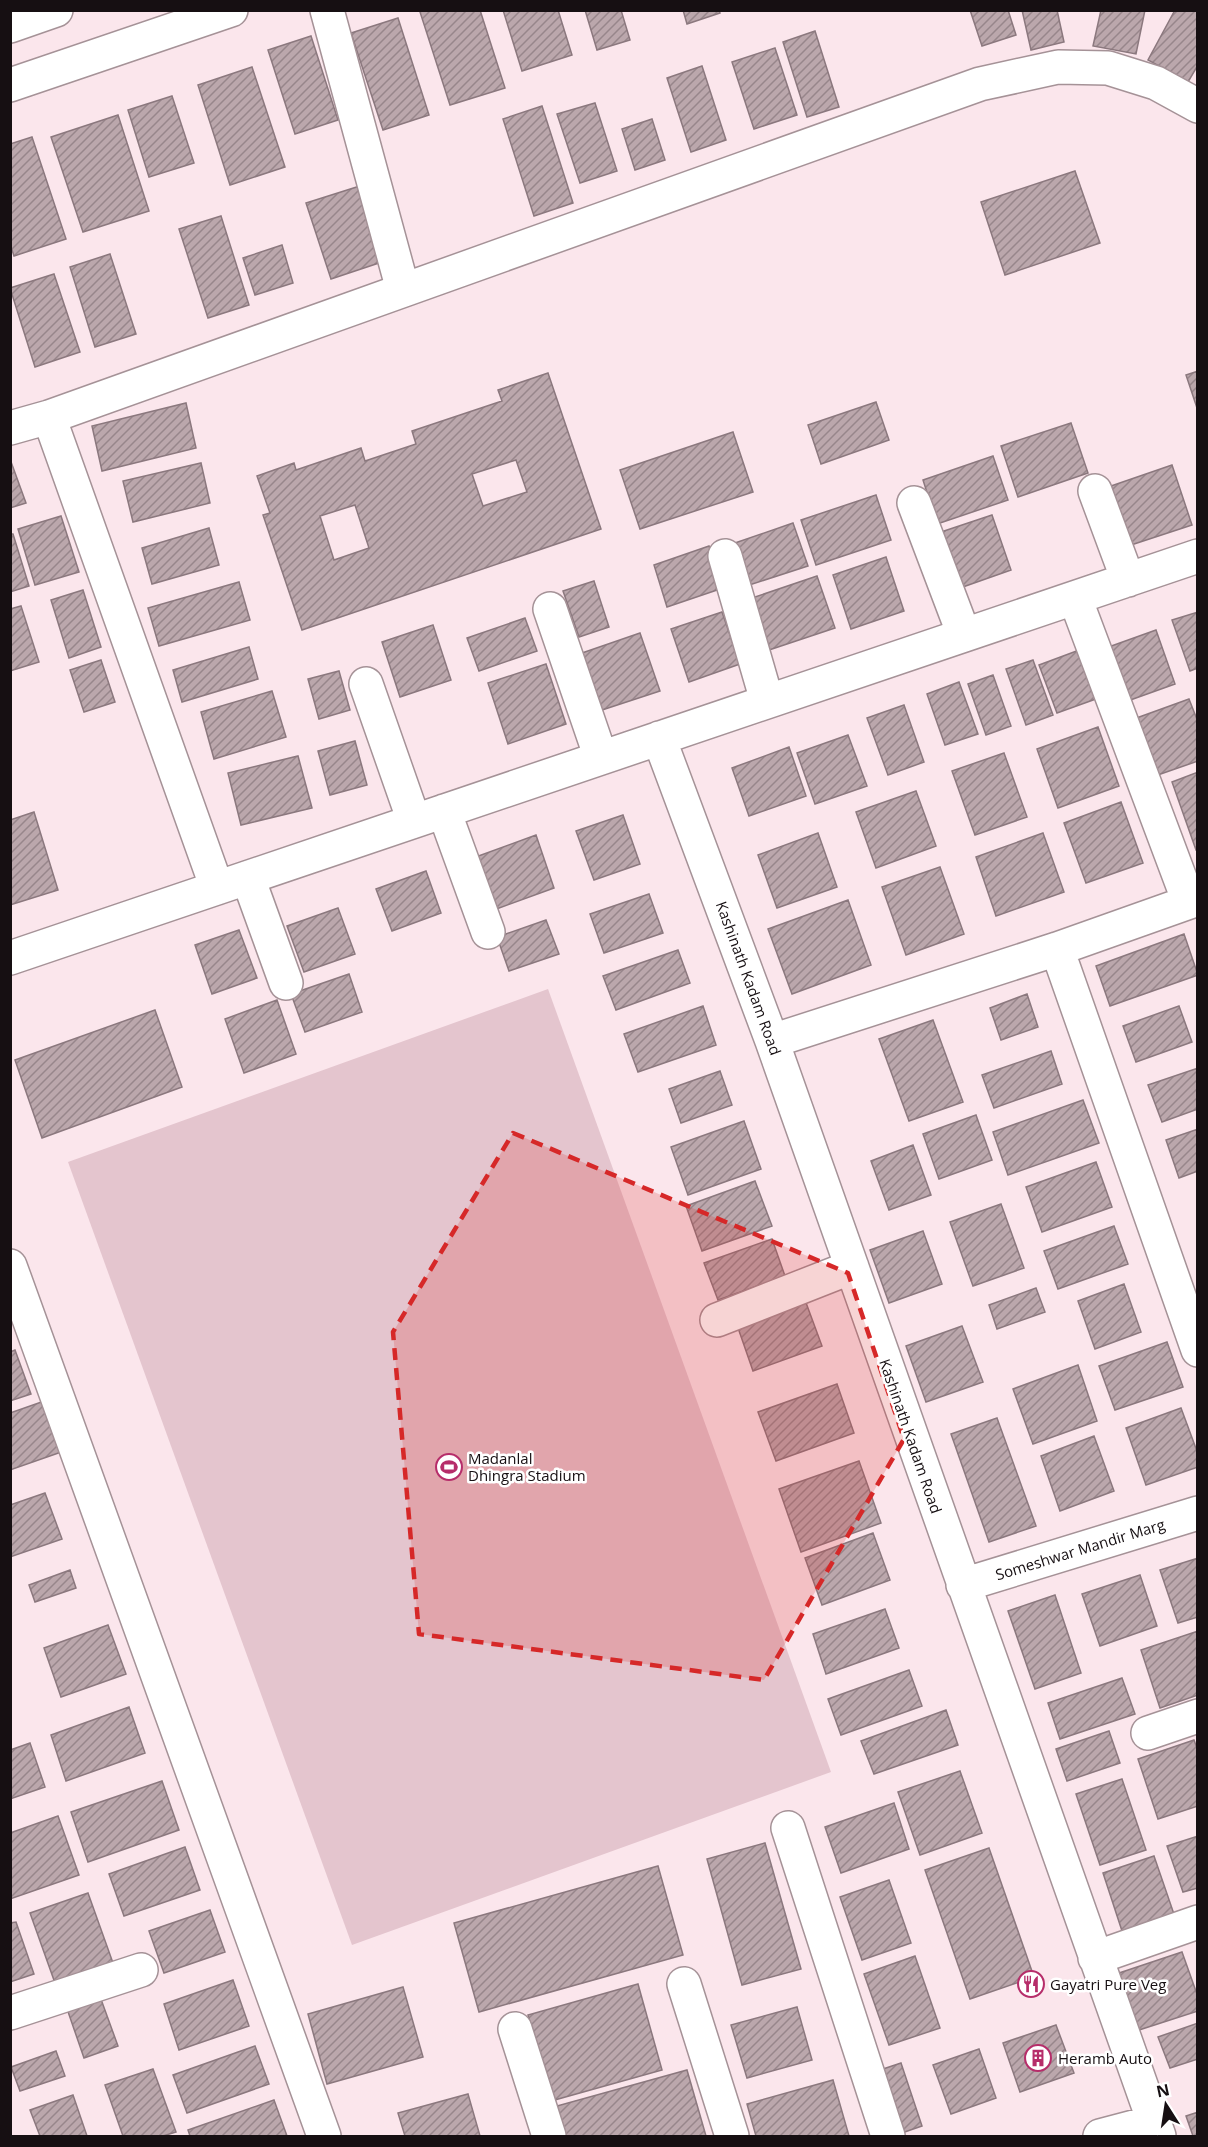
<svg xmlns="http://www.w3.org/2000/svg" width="1208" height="2147" viewBox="0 0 1208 2147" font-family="'Open Sans',sans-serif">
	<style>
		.garden { fill: #e4c5ce }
		.building { fill: url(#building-hatch); stroke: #8b787e; stroke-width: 1.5; fill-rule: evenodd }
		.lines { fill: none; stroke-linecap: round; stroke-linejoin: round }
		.minor-casing { stroke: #a59297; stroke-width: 36 }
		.major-casing { stroke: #a59297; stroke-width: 36 }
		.minor { stroke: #fff; stroke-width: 33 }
		.major { stroke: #fff; stroke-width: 33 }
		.marked { fill: #d62828; fill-opacity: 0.2; stroke: #d62828; stroke-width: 4.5; stroke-dasharray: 12 8; stroke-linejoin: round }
		.labels { text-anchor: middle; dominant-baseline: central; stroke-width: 5; stroke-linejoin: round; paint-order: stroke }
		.street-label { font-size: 15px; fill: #160f12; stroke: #fff }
		.poi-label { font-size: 15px; fill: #160f12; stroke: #fff; text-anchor: start }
	</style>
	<defs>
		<pattern id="building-hatch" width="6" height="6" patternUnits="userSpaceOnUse" patternTransform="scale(1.5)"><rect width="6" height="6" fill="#bba7ac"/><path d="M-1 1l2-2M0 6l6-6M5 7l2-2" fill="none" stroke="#97868b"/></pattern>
	</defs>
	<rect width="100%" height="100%" fill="#fbe6ec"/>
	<path class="garden" d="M548,989L831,1772L352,1945L68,1162Z"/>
	<path class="building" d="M424,10H480L505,88L450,105L420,12Z
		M503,10H558L572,55L522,71Z
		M585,10H621L630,40L597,50Z
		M683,10H719L720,13L687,24Z
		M970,10H1008L1016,35L982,46Z
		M1022,10H1057L1064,42L1031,50Z
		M1101,10H1145L1136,54L1093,46Z
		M1175,10H1198V65L1188,82L1148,60Z
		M398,18L429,115L383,130L351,33Z
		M815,31L839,107L807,117L783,42Z
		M311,36L338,120L295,134L268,50Z
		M775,48L797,115L754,129L732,62Z
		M702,66L726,140L691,152L667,78Z
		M252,67L285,167L230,185L198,85Z
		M172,96L194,163L149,177L128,110Z
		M595,103L617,171L580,183L557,114Z
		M542,106L573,203L534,216L503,119Z
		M118,115L149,211L83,232L51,137Z
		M652,119L665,160L635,170L622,129Z
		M32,137L66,239L14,256L10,244V144Z
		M1075,171L1100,243L1005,275L981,202Z
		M363,185L388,260L331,279L306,203Z
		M221,216L249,305L208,318L179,229Z
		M282,245L293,283L255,295L243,258Z
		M110,254L136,334L95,347L70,267Z
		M54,274L80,352L35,367L10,288Z
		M1198,371V411L1186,375Z
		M548,373L601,529L302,630L263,515L270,513L257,476L294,463L296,470L361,448L365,461L416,444L412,431L502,401L498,390ZM516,460L527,492L483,506L472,474ZM355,505L369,548L334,560L320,516Z
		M876,402L889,440L821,464L808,425Z
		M186,403L196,448L102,471L92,426Z
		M1071,423L1088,473L1018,497L1001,446Z
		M733,432L753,492L640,529L620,470Z
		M993,456L1008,500L937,524L923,480Z
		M10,459L26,503L10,508Z
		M201,463L210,503L133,522L123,481Z
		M1172,465L1192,525L1131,545L1111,486Z
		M876,495L891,540L816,565L801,520Z
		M992,515L1011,570L960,588L941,532Z
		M61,516L79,572L35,585L18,529Z
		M793,523L808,566L746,586L732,544Z
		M209,528L219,565L152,584L142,548Z
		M10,534H13L29,586L10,592Z
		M709,546L723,588L667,607L654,565Z
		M886,557L904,611L851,629L833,575Z
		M817,576L835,628L766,651L749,599Z
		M594,581L609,627L579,637L563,591Z
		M239,582L250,620L159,646L148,608Z
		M83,590L101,647L69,658L51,600Z
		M21,606L39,662L10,671V609Z
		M722,612L740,664L689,682L671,629Z
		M1198,612V668L1190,671L1172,620Z
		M525,618L537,651L479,671L467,638Z
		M433,625L451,680L400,697L382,642Z
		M1156,630L1175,684L1122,703L1103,649Z
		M640,633L660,691L602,710L582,653Z
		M1090,646L1107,695L1057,713L1039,665Z
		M249,647L258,679L182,702L173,670Z
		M101,660L115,702L84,712L70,670Z
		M1033,660L1053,715L1026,725L1006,669Z
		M546,664L566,724L508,744L488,683Z
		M339,671L350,710L319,719L308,679Z
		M993,675L1011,726L986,735L968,684Z
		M959,682L978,734L945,745L927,694Z
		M272,691L286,737L214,759L201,712Z
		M1189,699L1198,722V761L1152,777L1131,720Z
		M904,705L924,762L888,775L867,718Z
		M1098,727L1119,786L1058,808L1037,749Z
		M848,735L867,786L815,804L797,753Z
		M355,741L367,785L330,795L318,751Z
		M789,747L806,796L749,816L732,768Z
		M1004,753L1027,817L975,835L952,771Z
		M298,756L312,808L241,825L228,773Z
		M1198,772V849L1196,850L1172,782Z
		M916,791L936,846L876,868L856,812Z
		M1121,802L1143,863L1086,883L1064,823Z
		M34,812L58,890L10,905V820Z
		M623,815L640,864L594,880L576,831Z
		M818,833L837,887L777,908L758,855Z
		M1043,833L1064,892L996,916L976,857Z
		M536,835L554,888L491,911L473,858Z
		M940,867L964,934L906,955L882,887Z
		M426,871L441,913L392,931L376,889Z
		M649,894L663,933L604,953L590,914Z
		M848,900L871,965L792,994L768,929Z
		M338,908L355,954L304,972L287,926Z
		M546,920L559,954L509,971L497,937Z
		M239,930L257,978L212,994L195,945Z
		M1184,934L1198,975L1110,1006L1096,966Z
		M678,950L690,983L616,1010L603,976Z
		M349,974L362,1012L305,1032L291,994Z
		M1027,994L1038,1027L1001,1040L990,1008Z
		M277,1000L296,1054L244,1073L225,1019Z
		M703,1006L716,1045L638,1072L624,1034Z
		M1179,1006L1192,1042L1136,1062L1123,1026Z
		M155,1010L182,1087L42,1138L15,1060Z
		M933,1020L963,1102L909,1121L879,1039Z
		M1051,1051L1062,1084L994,1108L982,1075Z
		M1198,1068V1109L1162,1122L1148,1085Z
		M720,1071L732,1105L681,1123L669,1089Z
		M1083,1100L1099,1143L1008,1175L993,1132Z
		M976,1115L992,1160L939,1179L923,1134Z
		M744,1121L761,1169L688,1195L671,1147Z
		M1198,1129V1171L1179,1178L1166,1140Z
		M913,1145L931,1195L889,1210L871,1161Z
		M1096,1162L1112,1207L1042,1232L1026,1187Z
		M755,1181L772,1226L702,1251L686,1206Z
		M1001,1204L1024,1268L973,1286L950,1222Z
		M1114,1226L1128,1264L1058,1289L1044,1251Z
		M923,1231L942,1284L889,1303L870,1250Z
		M772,1239L785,1276L718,1300L704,1263Z
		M1124,1284L1141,1332L1095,1349L1078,1301Z
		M1036,1288L1045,1312L997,1329L989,1305Z
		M805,1300L822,1346L753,1371L737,1325Z
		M962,1326L983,1382L926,1402L906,1346Z
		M1167,1342L1183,1387L1115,1410L1099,1366Z
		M15,1350L31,1394L10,1401V1352Z
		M1078,1365L1097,1421L1033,1444L1013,1389Z
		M837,1384L854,1433L776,1461L758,1412Z
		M50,1399L67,1450L10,1470V1413Z
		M1181,1408L1198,1454V1467L1146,1485L1126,1428Z
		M997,1418L1036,1526L989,1542L951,1434Z
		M1094,1436L1114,1491L1060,1511L1041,1456Z
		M859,1461L881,1523L801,1552L779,1489Z
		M45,1493L62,1539L10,1557V1505Z
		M873,1533L890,1580L822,1605L805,1558Z
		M1198,1558V1617L1178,1623L1160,1570Z
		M70,1570L76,1588L35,1602L29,1585Z
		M1140,1575L1157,1626L1100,1646L1082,1594Z
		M1055,1595L1081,1673L1035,1689L1008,1611Z
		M885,1609L899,1648L826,1674L813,1634Z
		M108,1625L126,1674L61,1697L44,1648Z
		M1198,1631V1695L1160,1708L1141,1650Z
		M909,1670L922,1706L841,1735L828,1699Z
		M1122,1678L1135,1714L1060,1739L1048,1703Z
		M129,1707L145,1753L66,1781L51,1735Z
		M946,1710L958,1745L874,1774L861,1741Z
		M1109,1731L1120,1763L1067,1781L1056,1749Z
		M1194,1740L1198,1751V1806L1158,1819L1138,1759Z
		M30,1743L45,1787L10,1799V1750Z
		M960,1771L982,1833L920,1855L898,1792Z
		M1122,1779L1146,1850L1100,1865L1076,1794Z
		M162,1781L179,1830L88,1862L71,1812Z
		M894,1803L909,1849L841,1873L825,1827Z
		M58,1816L79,1875L10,1899V1833Z
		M1198,1836V1888L1183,1892L1167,1846Z
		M765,1843L801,1969L742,1985L707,1859Z
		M185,1847L200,1890L124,1916L109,1874Z
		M989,1848L1034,1977L970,1999L925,1870Z
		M1154,1856L1176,1920L1124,1937L1103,1873Z
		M658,1866L683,1955L479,2012L454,1923Z
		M889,1880L911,1943L862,1960L840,1897Z
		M88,1893L113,1963L55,1983L30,1913Z
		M210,1910L225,1952L164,1973L149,1931Z
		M16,1922L34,1974L10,1982V1923Z
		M1182,1952L1198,1997V2011L1139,2030L1119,1973Z
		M915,1956L940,2028L889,2045L864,1974Z
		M233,1980L249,2026L179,2050L164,2004Z
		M638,1984L662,2070L551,2101L528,2015Z
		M403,1987L423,2057L327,2084L308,2014Z
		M98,1991L118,2046L84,2058L65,2003Z
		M797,2007L812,2060L747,2078L731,2025Z
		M1198,2023V2059L1170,2068L1158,2037Z
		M1056,2025L1074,2073L1020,2092L1003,2043Z
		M255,2046L269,2084L187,2113L173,2075Z
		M979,2049L996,2098L951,2114L933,2065Z
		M56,2051L65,2076L20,2091L11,2067Z
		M901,2063L922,2126L896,2135L874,2072Z
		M153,2069L176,2132L163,2136H123L105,2085Z
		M687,2070L706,2136H565L557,2106Z
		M833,2080L849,2136H756L747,2104Z
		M468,2094L480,2136H405L398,2113Z
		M73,2095L87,2136H40L30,2110Z
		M274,2100L287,2136H190L188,2130Z
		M1198,2112V2136H1193L1186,2116Z"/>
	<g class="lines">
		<defs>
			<path id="minor" d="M327,10L403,290
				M10,85L231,10
				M49,417L217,888
				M10,428L49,417L980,84L1058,67L1108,68L1156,83L1198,106
				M1095,491L1128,580
				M914,503L964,635
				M725,556L767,701
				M1075,598L1189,902
				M550,609L601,758
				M366,684L414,821
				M659,738L772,1041L1159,2136
				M444,811L488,932
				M248,878L286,983
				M1057,949L1198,1350
				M10,958L1198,556
				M772,1041L1057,949L1198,899
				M10,1266L324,2136
				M717,1320L852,1267
				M963,1585L1198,1513
				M1148,1733L1198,1716
				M788,1828L888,2136
				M1095,1958L1198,1922
				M684,1984L732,2136
				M10,2013L141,1970
				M515,2029L549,2136
				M1100,2136L1153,2122"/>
			<path id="major" d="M10,26L56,10"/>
		</defs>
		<use href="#minor" class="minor-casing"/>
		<use href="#major" class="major-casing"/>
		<use href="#minor" class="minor"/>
		<use href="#major" class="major"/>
	</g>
	<path class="marked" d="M513,1133L848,1273L904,1439L764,1680L419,1634L393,1332Z"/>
	<defs>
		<symbol id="stadium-ring" viewBox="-11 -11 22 22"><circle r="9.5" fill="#fff" stroke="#b62d6a" stroke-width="1.5"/><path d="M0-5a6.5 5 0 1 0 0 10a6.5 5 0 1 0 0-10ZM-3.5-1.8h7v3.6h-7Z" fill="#b62d6a"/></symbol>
		<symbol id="restaurant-ring" viewBox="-11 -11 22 22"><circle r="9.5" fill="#fff" stroke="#b62d6a" stroke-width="1.5"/><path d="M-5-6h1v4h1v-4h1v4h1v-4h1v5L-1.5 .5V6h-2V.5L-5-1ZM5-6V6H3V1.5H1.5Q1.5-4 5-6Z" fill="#b62d6a"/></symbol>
		<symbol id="building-ring" viewBox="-11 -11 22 22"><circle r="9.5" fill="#fff" stroke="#b62d6a" stroke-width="1.5"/><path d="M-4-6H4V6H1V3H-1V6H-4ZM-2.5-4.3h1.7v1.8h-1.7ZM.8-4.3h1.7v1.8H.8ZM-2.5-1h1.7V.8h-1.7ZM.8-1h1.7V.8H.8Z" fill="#b62d6a"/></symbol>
	</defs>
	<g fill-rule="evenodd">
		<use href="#stadium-ring" x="434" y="1452" width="30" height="30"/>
		<use href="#restaurant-ring" x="1016" y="1969" width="30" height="30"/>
		<use href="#building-ring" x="1023" y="2043" width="30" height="30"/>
	</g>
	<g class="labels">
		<g class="street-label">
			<text transform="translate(749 978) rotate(70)">Kashinath Kadam Road</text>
			<text transform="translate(911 1436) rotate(71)">Kashinath Kadam Road</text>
			<text transform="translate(1080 1549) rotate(-17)">Someshwar Mandir Marg</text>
		</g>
		<g class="poi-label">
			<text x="468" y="1458">Madanlal<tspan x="468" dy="17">Dhingra Stadium</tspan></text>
			<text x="1050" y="1984">Gayatri Pure Veg</text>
			<text x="1058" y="2058">Heramb Auto</text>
		</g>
	</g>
	<rect width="1208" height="2147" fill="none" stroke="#160f12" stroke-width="24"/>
	<g transform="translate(1166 2105) rotate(348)" stroke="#ffffff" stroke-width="4.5" paint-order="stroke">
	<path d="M0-4.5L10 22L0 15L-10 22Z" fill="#160f12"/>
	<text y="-9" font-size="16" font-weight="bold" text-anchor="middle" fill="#160f12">N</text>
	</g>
</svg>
